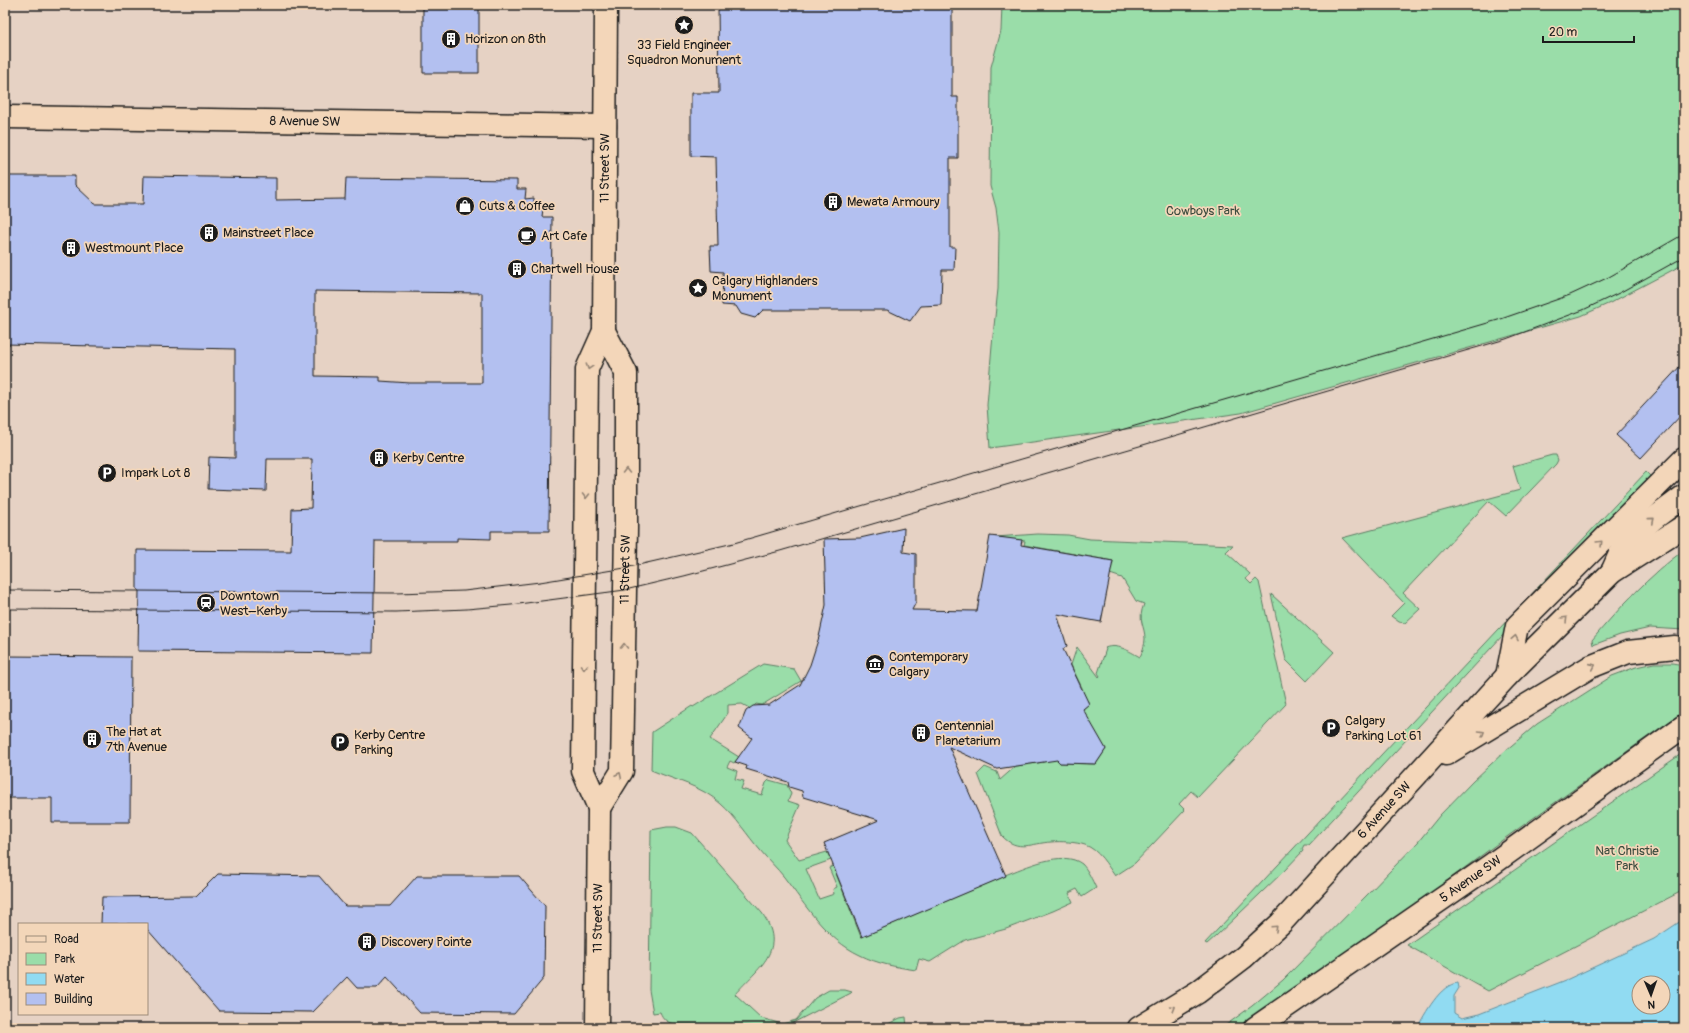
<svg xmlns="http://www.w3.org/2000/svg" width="1689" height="1033" viewBox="0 0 1689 1033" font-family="Pangolin,sans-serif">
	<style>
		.green { fill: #9adda9; stroke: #5b7c62 }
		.water { fill: #91dbf2; stroke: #628f9c; fill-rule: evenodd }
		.building { fill: #b3c0f0; stroke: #1c1c1c; fill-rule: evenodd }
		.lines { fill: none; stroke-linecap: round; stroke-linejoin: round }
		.street-casing { stroke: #1c1c1c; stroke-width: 25 }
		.secondary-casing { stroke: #1c1c1c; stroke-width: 25 }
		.street { stroke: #f3d6b9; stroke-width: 22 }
		.secondary { stroke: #f3d6b9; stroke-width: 22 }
		.tram { stroke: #1c1c1c; stroke-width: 1 }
		.oneway { stroke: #928272 }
		.labels { text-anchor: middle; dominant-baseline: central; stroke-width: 3.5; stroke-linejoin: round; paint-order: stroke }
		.poi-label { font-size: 13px; fill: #1c1c1c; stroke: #f3d6b9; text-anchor: start }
		.street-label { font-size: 13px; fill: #1c1c1c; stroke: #f3d6b9 }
		.park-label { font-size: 13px; fill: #3c4c3f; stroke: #f3d6b9 }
	</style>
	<rect width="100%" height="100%" fill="#e6d2c4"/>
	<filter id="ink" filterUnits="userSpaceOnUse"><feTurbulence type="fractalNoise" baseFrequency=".025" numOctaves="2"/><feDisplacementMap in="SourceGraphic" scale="8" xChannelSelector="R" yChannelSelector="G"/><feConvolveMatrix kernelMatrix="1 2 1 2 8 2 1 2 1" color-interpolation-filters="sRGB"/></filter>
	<g filter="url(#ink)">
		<path class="green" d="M1002,5H1684V264L1610,303L1581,316L1241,413L990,448L987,405L992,345L998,289L999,232L996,208L990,186L991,67L1001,31Z
			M1552,455H1556L1558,460L1556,464L1506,516L1489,501L1403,593L1420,609L1405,623L1399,622L1391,616L1404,603L1342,538L1520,490L1513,466Z
			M1646,472L1650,476L1309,845H1304L1302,849L1303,851L1284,871L1216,936L1207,944L1205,943Z
			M1038,534L1068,535L1090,539L1233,545L1226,552L1250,574L1246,579L1251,584L1256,579L1259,582L1286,704L1198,797L1191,791L1179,804L1185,810L1135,863L1115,876C1107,865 1099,850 1085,845C1076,842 1061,841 1051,842C1032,843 1018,853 1002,836L978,774L985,767L997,772L1000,780L1016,766L1044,762L1051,753L1060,763L1096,764L1106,749L1075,716L1090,703L1076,693L1083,690L1071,665L1077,647L1099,677L1100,676L1098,673L1106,649L1105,648C1117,643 1129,651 1140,657C1142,652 1145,645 1145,639C1145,625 1137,621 1144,604L1136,601L1122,578L1110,574L1113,561L1024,545L1025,541L995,537Z
			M1684,550V630L1650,628L1620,635L1593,645L1592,640C1620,607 1649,576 1684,550Z
			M1271,594L1334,652L1307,681L1286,660Z
			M1654,663H1672L1684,665V711L1501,841L1432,892L1294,989L1236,1028H1222L1252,1006L1283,980L1367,895L1418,842L1440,815L1473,781L1505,751L1537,724L1612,676L1636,667Z
			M763,664L794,669L801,681L762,705L756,704L751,709L742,704L728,705V713L710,739L739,757L734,763L730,761L727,767L737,771L735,779L744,781L741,789L762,795L766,783L769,780L787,785L791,794L788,801L800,805L785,840L799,860L827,852L831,860L806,869L819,899L834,894L833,889L837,887L829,868L833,866L861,937L1005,876V875C1024,868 1063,849 1082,864C1088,870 1092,880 1096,888L1082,897L1077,889L1069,893L1073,902L1053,911L1006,929L965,940L930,962L919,959L916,970C896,967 878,964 860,955C826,939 806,906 784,877C777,868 768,860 760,850C747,835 736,817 721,804C702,786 674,780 651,770L652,732L692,706L693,707Z
			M1684,752V890L1488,991L1407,945Z
			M667,827H676L692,833L762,913C788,950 759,967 735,994L761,1018L782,1024L796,1020L815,998L829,990H845L852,992L851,993L783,1028H764L741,1025L674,1024C666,1022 663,1019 660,1012L653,1013L649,990L651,830Z
			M906,1017L907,1028H880L900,1018Z"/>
		<path class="water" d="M1684,919V1028H1417C1425,1014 1440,984 1458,983L1459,988L1454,996V1013L1462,1018L1479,1014L1566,980L1654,939ZM1639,983H1663V1007H1639Z"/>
		<path class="building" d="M423,5H479V73H423Z
			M718,5H952V97H958V158H950V247H955L954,270H942L941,305L921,306L910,321L887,310H763L755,318L741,314L736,306L722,305L723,272L711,271L710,246H718L716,157L691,156V93H719Z
			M5,176H75V185L95,204H143L144,176L276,178V200L345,199L346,178L517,180V189H526L525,199L534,198V208H543L542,217H552L549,531H491V539L457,538V541H375L373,653L138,651L139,590L137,589V550L291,551L292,509L311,508L312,459H267L266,491L208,489L209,457L235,458V349L5,344ZM315,291L482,293V383H410L380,381V377L315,376Z
			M1684,362V412L1641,458L1616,435Z
			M904,528L903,552L916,554V602L912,610L977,611L990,536L1022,540L1021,545L1113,561L1101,622L1057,614L1067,646L1063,649L1089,704L1083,709L1106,749L1096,764L1060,763L1057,760L997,769L949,747L1006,876L862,937L824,843L879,820L803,797L802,791L789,787L788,782L746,769L747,766L735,762L752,738L739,728L746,711L753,706L769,705L800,685L810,665L819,637L826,605L824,539L860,538Z
			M5,656L131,657L130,822H52V798H5Z
			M218,874L319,876L345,906H390L417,876H519L545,906L544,978L514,1014L420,1013L387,977L377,988H357L347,977L313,1012L219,1011L147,929V924H101L102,897L196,896Z"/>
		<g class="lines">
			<defs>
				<g id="street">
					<path id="s1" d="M5,117L605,126"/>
				</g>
				<g id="secondary">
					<path d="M1612,572L1623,547L1652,520L1684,496"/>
					<path d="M1507,676L1517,626L1684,459"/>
					<path d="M1446,754L1590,667L1628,652L1675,647L1684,649"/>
					<path id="s2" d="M599,808L622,771L626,529V373L604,331"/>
					<path id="s3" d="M597,1028L599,808L583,771L587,369L604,331L606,5"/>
					<path id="s4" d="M1139,1028L1198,992L1244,957L1281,923L1507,676L1612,572L1684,526"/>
					<path id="s5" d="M1255,1028L1491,865L1684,726"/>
				</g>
			</defs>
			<use href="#street" class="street-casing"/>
			<use href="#secondary" class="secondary-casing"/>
			<use href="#street" class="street"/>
			<use href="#secondary" class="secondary"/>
			<path class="tram" d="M5,590L396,593L464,591L540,582L625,568L734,543L1498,320L1570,295L1609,277L1684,234
				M5,609L396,612L467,609L511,605L625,590L684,576L780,551L1506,339L1583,310L1619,293L1684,257"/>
		</g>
		<defs><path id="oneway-chevron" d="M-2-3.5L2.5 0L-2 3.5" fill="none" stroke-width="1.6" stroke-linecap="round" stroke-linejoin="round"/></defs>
		<g class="oneway">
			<use href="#oneway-chevron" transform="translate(589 367) rotate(107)"/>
			<use href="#oneway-chevron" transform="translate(626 471) rotate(-90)"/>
			<use href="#oneway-chevron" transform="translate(586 496) rotate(91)"/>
			<use href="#oneway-chevron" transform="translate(1652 520) rotate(-40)"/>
			<use href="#oneway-chevron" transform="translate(1600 543) rotate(-45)"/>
			<use href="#oneway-chevron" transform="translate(1565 619) rotate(-45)"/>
			<use href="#oneway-chevron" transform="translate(1515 638) rotate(-79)"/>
			<use href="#oneway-chevron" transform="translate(624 646) rotate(-89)"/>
			<use href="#oneway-chevron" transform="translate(1593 666) rotate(-24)"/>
			<use href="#oneway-chevron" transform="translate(584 667) rotate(91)"/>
			<use href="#oneway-chevron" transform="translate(1482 733) rotate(-31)"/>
			<use href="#oneway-chevron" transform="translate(619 775) rotate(-64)"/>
			<use href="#oneway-chevron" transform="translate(1275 928) rotate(-43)"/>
			<use href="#oneway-chevron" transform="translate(1173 1008) rotate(-31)"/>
		</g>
	</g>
	<defs>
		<symbol id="sight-disc" viewBox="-11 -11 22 22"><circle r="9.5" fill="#1c1c1c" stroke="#f3d6b9"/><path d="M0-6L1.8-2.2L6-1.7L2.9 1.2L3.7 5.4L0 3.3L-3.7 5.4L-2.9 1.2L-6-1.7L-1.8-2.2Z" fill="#fff"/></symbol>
		<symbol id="building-disc" viewBox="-11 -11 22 22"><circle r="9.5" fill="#1c1c1c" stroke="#f3d6b9"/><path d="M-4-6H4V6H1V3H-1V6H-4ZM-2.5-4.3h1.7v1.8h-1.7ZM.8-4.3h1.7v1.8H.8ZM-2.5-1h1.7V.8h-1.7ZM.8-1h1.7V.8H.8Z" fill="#fff"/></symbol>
		<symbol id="shop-disc" viewBox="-11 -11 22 22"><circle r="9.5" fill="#1c1c1c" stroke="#f3d6b9"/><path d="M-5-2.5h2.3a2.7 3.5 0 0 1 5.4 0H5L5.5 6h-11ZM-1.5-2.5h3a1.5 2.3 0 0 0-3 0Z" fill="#fff"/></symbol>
		<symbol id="cafe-disc" viewBox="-11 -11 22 22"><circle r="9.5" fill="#1c1c1c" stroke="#f3d6b9"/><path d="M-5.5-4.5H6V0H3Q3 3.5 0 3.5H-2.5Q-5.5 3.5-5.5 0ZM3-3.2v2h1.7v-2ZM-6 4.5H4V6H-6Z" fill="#fff"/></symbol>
		<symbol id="parking-disc" viewBox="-11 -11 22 22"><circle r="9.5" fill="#1c1c1c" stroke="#f3d6b9"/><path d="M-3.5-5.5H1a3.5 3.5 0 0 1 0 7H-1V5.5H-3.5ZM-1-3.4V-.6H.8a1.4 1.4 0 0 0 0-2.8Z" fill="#fff"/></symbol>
		<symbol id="station-disc" viewBox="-11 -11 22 22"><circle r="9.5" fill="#1c1c1c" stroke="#f3d6b9"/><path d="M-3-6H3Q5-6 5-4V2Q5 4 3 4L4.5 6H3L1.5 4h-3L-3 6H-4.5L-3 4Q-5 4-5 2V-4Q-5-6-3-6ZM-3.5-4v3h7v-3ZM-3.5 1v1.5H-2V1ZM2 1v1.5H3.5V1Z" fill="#fff"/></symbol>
		<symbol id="museum-disc" viewBox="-11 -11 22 22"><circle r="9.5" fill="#1c1c1c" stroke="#f3d6b9"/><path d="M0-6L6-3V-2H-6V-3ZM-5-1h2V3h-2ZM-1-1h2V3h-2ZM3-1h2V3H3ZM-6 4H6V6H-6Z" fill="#fff"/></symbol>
	</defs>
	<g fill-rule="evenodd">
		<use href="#sight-disc" x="673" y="14" width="22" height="22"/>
		<use href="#building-disc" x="440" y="28" width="22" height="22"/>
		<use href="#building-disc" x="822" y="191" width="22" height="22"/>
		<use href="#shop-disc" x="454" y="195" width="22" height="22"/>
		<use href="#building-disc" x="198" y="222" width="22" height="22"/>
		<use href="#cafe-disc" x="516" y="225" width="22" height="22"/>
		<use href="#building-disc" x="60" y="237" width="22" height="22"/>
		<use href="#building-disc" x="506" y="258" width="22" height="22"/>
		<use href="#sight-disc" x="687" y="277" width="22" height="22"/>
		<use href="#building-disc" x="368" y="447" width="22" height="22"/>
		<use href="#parking-disc" x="96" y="462" width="22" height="22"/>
		<use href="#station-disc" x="195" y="592" width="22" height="22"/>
		<use href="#museum-disc" x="864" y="653" width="22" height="22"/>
		<use href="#parking-disc" x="1320" y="717" width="22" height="22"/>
		<use href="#building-disc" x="910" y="722" width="22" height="22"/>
		<use href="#building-disc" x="81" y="728" width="22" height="22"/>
		<use href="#parking-disc" x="329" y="731" width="22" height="22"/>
		<use href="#building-disc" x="356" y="931" width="22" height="22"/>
	</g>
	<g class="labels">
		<g class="poi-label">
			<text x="465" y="39">Horizon on 8th</text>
			<text x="684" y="45" text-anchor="middle">33 Field Engineer<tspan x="684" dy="15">Squadron Monument</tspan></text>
			<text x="847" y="202">Mewata Armoury</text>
			<text x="479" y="206">Cuts &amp; Coffee</text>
			<text x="223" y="233">Mainstreet Place</text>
			<text x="541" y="236">Art Cafe</text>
			<text x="85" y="248">Westmount Place</text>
			<text x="531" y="269">Chartwell House</text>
			<text x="712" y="281">Calgary Highlanders<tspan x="712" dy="15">Monument</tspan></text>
			<text x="393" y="458">Kerby Centre</text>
			<text x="121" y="473">Impark Lot 8</text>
			<text x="220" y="596">Downtown<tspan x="220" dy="15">West–Kerby</tspan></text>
			<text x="889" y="657">Contemporary<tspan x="889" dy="15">Calgary</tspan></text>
			<text x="1345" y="721">Calgary<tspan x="1345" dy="15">Parking Lot 61</tspan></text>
			<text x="935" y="726">Centennial<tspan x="935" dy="15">Planetarium</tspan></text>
			<text x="106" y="732">The Hat at<tspan x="106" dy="15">7th Avenue</tspan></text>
			<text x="354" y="735">Kerby Centre<tspan x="354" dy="15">Parking</tspan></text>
			<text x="381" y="942">Discovery Pointe</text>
		</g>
		<g class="street-label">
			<text stroke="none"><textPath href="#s1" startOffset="300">8 Avenue SW</textPath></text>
			<text stroke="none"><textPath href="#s3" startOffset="867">11 Street SW</textPath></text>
			<text stroke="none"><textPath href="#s2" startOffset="245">11 Street SW</textPath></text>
			<text stroke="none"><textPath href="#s4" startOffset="330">6 Avenue SW</textPath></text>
			<text stroke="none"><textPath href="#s5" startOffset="262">5 Avenue SW</textPath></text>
			<text stroke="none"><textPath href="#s3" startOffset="110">11 Street SW</textPath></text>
		</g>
		<g class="park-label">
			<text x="1203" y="211">Cowboys Park</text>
			<text x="1627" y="851">Nat Christie<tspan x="1627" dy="15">Park</tspan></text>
		</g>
	</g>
	<rect width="1689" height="1033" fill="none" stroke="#f3d6b9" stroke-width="20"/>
	<rect x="10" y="10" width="1669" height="1013" fill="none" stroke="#1c1c1c" stroke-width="1.5" filter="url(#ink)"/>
	<rect x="18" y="923" width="130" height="92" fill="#f3d6b9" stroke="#9d8c7a"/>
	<rect x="26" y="936" width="20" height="6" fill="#f3d6b9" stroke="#9d8c7a"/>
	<text x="54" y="943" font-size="12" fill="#1c1c1c">Road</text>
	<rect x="26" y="953" width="20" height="12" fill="#9adda9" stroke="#9d8c7a"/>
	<text x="54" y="963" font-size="12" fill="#1c1c1c">Park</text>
	<rect x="26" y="973" width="20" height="12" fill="#91dbf2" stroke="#9d8c7a"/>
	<text x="54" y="983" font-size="12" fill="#1c1c1c">Water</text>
	<rect x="26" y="993" width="20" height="12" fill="#b3c0f0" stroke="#9d8c7a"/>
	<text x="54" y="1003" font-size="12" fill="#1c1c1c">Building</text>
	<g transform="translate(1651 995) rotate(178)"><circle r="19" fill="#f3d6b9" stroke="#9d8c7a"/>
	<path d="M0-3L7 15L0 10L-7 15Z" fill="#1c1c1c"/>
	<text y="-6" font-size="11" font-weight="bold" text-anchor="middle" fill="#1c1c1c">N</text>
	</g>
	<path d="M1543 36v6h91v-6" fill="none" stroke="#1c1c1c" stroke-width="2"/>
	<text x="1549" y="36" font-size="12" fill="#1c1c1c" stroke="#f3d6b9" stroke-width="3" paint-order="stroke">20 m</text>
</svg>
